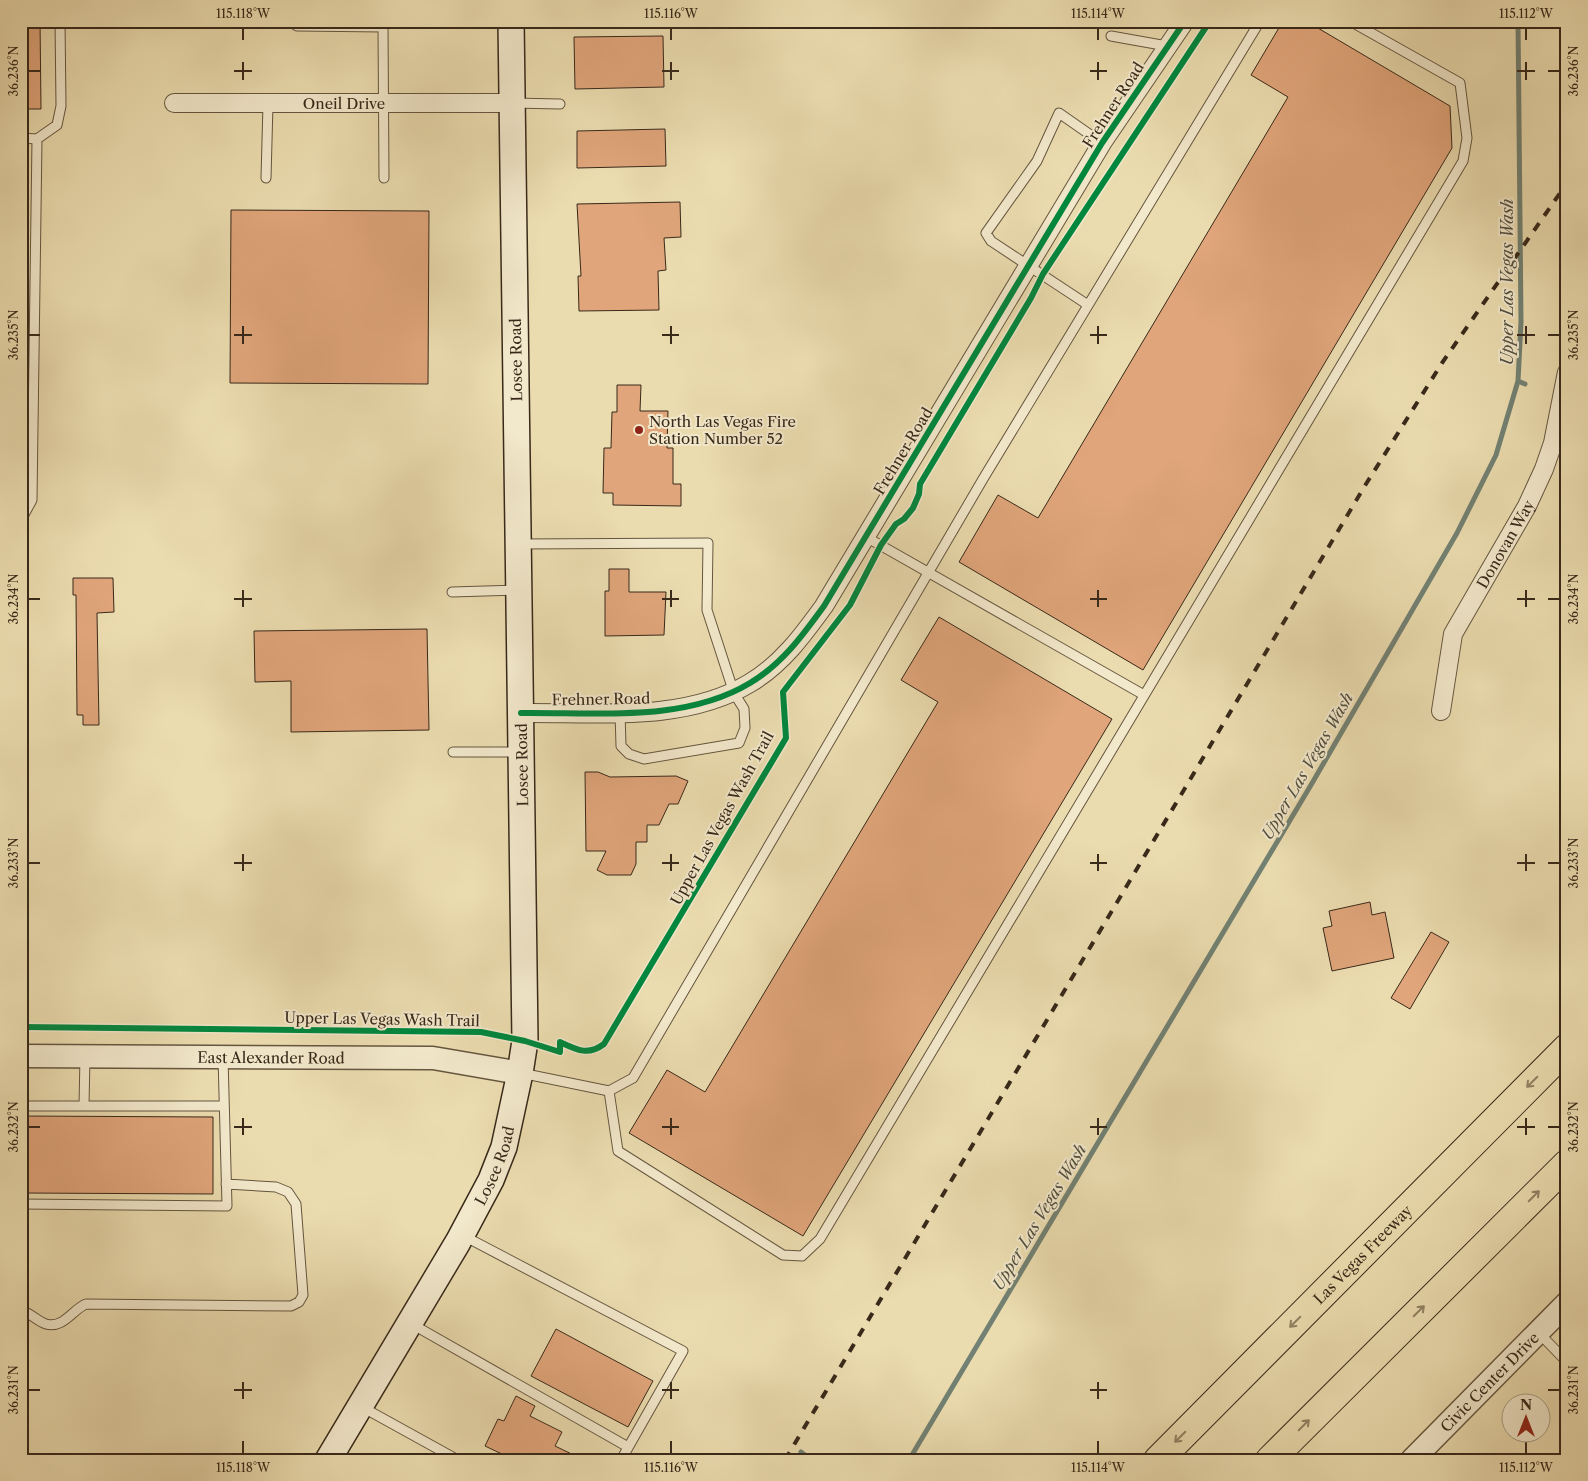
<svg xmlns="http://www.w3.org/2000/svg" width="1588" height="1481" viewBox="0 0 1588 1481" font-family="'Libre Caslon Text',serif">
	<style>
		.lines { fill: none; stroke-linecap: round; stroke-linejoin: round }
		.stream { stroke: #728173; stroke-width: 5 }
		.building { fill: #e0a57a; stroke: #38291a }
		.service-casing { stroke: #65563f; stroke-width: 11 }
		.minor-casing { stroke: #65563f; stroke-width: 20 }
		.tertiary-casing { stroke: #65563f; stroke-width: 25 }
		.secondary-casing { stroke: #38291a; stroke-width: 28 }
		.motorway-casing { stroke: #38291a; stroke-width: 30 }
		.service { stroke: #f2e8cb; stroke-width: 9 }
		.minor { stroke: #f2e8cb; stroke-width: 18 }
		.tertiary { stroke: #f2e8cb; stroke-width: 22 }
		.secondary { stroke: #f2e8cb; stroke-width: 25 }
		.motorway { stroke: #ebdcaf; stroke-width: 28 }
		.rail { stroke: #38291a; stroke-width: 4; stroke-dasharray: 9 9; stroke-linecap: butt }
		.cycleway-casing { stroke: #f2e8cb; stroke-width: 9 }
		.cycleway { stroke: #00873e; stroke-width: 6 }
		.oneway { stroke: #928264 }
		.ticks { fill: none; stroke: #38291a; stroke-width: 2 }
		.poi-dot { fill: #8f2418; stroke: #f2e8cb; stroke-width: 2 }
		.labels { text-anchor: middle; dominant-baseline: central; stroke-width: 4; stroke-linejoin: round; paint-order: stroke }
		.street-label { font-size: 15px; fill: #38291a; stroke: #f2e8cb }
		.poi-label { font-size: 15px; fill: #38291a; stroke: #f2e8cb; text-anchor: start }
		.water-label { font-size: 16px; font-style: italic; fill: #504e3f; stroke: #f2e8cb }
		.neatline { fill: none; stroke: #38291a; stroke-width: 2 }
		.ticks-label { font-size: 12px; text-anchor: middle; fill: #38291a }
	</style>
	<rect width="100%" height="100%" fill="#ebdcaf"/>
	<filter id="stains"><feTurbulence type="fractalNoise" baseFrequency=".004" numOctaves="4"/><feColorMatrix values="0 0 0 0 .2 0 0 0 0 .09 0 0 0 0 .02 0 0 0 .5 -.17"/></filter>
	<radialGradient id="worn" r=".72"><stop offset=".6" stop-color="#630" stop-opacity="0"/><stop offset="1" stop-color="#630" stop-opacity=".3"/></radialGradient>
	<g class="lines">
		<path class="stream" d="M1518,381L1525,384
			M801,1452L811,1460
			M909,1460L1311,785L1457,533L1496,455L1518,381L1521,322L1518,21"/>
	</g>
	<path class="building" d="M21,21H40L41,109H21Z
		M1283,21H1306L1450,106L1452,148L1143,670L959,562L998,495L1038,518L1288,97L1251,75Z
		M663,36L664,87L575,89L574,37Z
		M665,129L666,166L577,168V131Z
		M680,202L681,237L664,238L666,270L658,271L659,310L579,311L578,276H581L577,204Z
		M231,210L429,211L428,384L230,383Z
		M617,385H641L640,411H668L667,448H673V484H681V506L613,505V493H603L604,448H611L612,412H617Z
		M609,569H629V592H666L664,635L605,636V591H609Z
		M73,578H113L114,612L97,613L99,725H83V715H77L76,595H73Z
		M939,617L1112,719L803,1236L629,1133L667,1070L705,1092L938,702L901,680Z
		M427,629L429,730L291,732V681L255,682L254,631Z
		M585,772H598L610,777L676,776L688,781L678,804H669L659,825H647V842H636V864L631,875H607L597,870L606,851H586Z
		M1370,902L1372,915L1385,912L1394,958L1332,971L1323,928L1332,926L1329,911Z
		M1431,932L1449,942L1410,1009L1391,998Z
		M21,1116L213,1117V1194L21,1193Z
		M556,1329L653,1381L628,1427L531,1376Z
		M516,1396L535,1406L530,1416L562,1432L555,1446L584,1460H502L504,1455L485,1446L498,1419L504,1421Z"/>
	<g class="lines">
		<defs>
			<path id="service" d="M290,21L297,26L383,27L384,178
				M1111,36L1167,46
				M513,103L560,104
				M21,138L37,139L57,125L61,106L60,21
				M266,178L268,104
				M1088,305L991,241L986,233L1037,161L1059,113L1102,143
				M21,520L32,500L37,139
				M866,537L1144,695
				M519,544L708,543L707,610L734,693L744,709L745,728L739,743L644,759L629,754L621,746L620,712
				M452,592L517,590
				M453,752H520
				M521,1073L609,1091L633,1078L983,479L1260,21
				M609,1091L618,1151L783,1255L802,1256L820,1239L1463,161L1467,138L1460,83L1350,21
				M21,1106H223
				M84,1106L85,1056
				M21,1204L227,1206L223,1057
				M462,1235L683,1351L621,1460
				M21,1311C31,1313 37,1321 46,1324C63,1329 72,1310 86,1304L291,1306L299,1302L303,1295L296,1204L288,1192L276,1187L226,1184
				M410,1323L628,1447
				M1538,1332L1567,1362
				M362,1407L458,1460"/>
			<g id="minor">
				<path id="s1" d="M174,103H513"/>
				<path id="s2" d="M1441,711L1453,634L1527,506L1544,469L1553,443L1567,372"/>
				<path d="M521,713C596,712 684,723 750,683C782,664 803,635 824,606L1102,143L1185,21"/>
			</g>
			<g id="tertiary">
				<path id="s3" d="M21,1056L433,1058L520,1073"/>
				<path id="s4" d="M1412,1460L1567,1303"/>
			</g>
			<g id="secondary">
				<path id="s5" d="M328,1460L458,1242L491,1180L504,1147L520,1073L525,1041L511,21"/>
			</g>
			<g id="motorway">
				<path id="s6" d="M1158,1460L1567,1048"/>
				<path d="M1270,1460L1567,1164"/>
			</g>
		</defs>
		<use href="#service" class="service-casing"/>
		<use href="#minor" class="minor-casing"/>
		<use href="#tertiary" class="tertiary-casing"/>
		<use href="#secondary" class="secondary-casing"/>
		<use href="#motorway" class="motorway-casing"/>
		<use href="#service" class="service"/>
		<use href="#minor" class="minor"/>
		<use href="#tertiary" class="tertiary"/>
		<use href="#secondary" class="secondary"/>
		<use href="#motorway" class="motorway"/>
		<path class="rail" d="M698,1460L700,1454
			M785,1460L1366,484L1442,363L1567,183"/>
		<defs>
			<path id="cycleway" d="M521,713C596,712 684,723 750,683C782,664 803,635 824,606L1102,143L1185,21
				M21,1027L481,1032L525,1041L560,1052V1042C577,1050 588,1056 604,1044L786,738L783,692L850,605L881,545L896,524L904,519L913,508L919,494L920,484L1031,298L1043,274L1210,21"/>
		</defs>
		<use href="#cycleway" class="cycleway-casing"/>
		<use href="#cycleway" class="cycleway"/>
	</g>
	<defs><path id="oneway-shaft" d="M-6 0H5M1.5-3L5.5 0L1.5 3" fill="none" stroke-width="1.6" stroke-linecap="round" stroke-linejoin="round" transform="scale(1.25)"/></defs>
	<g class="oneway">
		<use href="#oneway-shaft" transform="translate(1532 1082) rotate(135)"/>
		<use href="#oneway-shaft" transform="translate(1534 1196) rotate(-45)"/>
		<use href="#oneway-shaft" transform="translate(1419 1311) rotate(-45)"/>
		<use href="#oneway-shaft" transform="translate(1295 1322) rotate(135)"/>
		<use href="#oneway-shaft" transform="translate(1304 1425) rotate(-45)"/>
		<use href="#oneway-shaft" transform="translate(1180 1437) rotate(135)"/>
	</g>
	<path class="ticks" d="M243,28V40M671,28V40M1098,28V40M1526,28V40M243,62V80M671,62V80M1098,62V80M1526,62V80M28,71H40M234,71H252M662,71H679M1090,71H1107M1517,71H1535M1548,71H1560M243,326V344M671,326V344M1098,326V344M1526,326V344M28,335H40M234,335H252M662,335H679M1090,335H1107M1517,335H1535M1548,335H1560M243,590V607M671,590V607M1098,590V607M1526,590V607M28,599H40M234,599H252M662,599H679M1090,599H1107M1517,599H1535M1548,599H1560M243,854V871M671,854V871M1098,854V871M1526,854V871M28,863H40M234,863H252M662,863H679M1090,863H1107M1517,863H1535M1548,863H1560M243,1118V1135M671,1118V1135M1098,1118V1135M1526,1118V1135M28,1127H40M234,1127H252M662,1127H679M1090,1127H1107M1517,1127H1535M1548,1127H1560M243,1382V1399M671,1382V1399M1098,1382V1399M28,1390H40M234,1390H252M662,1390H679M1090,1390H1107M1548,1390H1560M243,1441V1454M671,1441V1454M1098,1441V1454M1526,1441V1454"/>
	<circle class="poi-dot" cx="639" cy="430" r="5"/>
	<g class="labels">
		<g class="street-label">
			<text stroke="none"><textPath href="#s1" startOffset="170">Oneil Drive</textPath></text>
			<text transform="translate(1113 105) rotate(-57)">Frehner Road</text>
			<text transform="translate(516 360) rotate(-91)">Losee Road</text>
			<text transform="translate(903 451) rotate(-59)">Frehner Road</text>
			<text stroke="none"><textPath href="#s2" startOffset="182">Donovan Way</textPath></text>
			<text transform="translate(601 699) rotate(-1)">Frehner Road</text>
			<text transform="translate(522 765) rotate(-91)">Losee Road</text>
			<text transform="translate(722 818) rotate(-61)">Upper Las Vegas Wash Trail</text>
			<text transform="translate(382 1019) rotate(1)">Upper Las Vegas Wash Trail</text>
			<text stroke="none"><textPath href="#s3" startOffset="250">East Alexander Road</textPath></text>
			<text stroke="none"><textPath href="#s5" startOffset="339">Losee Road</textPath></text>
			<text stroke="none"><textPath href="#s6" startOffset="290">Las Vegas Freeway</textPath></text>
			<text stroke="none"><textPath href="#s4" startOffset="110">Civic Center Drive</textPath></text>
		</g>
		<g class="poi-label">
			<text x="649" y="421">North Las Vegas Fire<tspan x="649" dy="17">Station Number 52</tspan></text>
		</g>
		<g class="water-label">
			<text transform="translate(1507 282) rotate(-90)">Upper Las Vegas Wash</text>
			<text transform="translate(1307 766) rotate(-60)">Upper Las Vegas Wash</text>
			<text transform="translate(1039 1217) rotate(-59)">Upper Las Vegas Wash</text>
		</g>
	</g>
	<rect width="1588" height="1481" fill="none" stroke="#ebdcaf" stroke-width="55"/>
	<g transform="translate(1526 1418)"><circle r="24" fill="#f2e8cb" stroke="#a89c84"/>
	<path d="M0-4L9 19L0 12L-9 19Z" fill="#8f2418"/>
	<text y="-8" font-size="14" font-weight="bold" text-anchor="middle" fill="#38291a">N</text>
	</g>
	<rect x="28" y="28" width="1532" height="1426" class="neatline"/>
	<g class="ticks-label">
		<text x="243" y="18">115.118°W</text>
		<text x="671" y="18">115.116°W</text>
		<text x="1098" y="18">115.114°W</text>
		<text x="1526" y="18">115.112°W</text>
		<text transform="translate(14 71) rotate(-90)" y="4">36.236°N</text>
		<text transform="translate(1574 71) rotate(-90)" y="4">36.236°N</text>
		<text transform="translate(14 335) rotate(-90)" y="4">36.235°N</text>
		<text transform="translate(1574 335) rotate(-90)" y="4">36.235°N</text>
		<text transform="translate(14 599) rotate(-90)" y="4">36.234°N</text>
		<text transform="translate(1574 599) rotate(-90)" y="4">36.234°N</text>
		<text transform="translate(14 863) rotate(-90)" y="4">36.233°N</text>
		<text transform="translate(1574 863) rotate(-90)" y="4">36.233°N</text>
		<text transform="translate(14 1127) rotate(-90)" y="4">36.232°N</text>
		<text transform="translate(1574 1127) rotate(-90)" y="4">36.232°N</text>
		<text transform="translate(14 1390) rotate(-90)" y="4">36.231°N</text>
		<text transform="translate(1574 1390) rotate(-90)" y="4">36.231°N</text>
		<text x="243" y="1472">115.118°W</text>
		<text x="671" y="1472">115.116°W</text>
		<text x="1098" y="1472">115.114°W</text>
		<text x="1526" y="1472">115.112°W</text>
	</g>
	<rect width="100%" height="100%" filter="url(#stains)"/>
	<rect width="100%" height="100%" fill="url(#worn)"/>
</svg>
